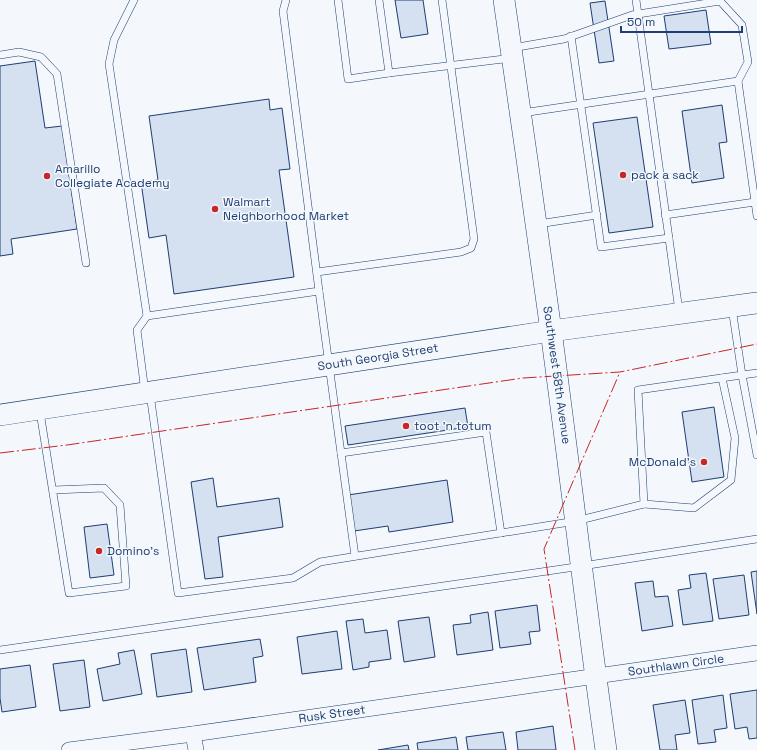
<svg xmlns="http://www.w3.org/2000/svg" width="757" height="750" viewBox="0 0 757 750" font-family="'Space Grotesk',sans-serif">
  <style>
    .building { fill: #d5e0f0; stroke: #1d3f73 }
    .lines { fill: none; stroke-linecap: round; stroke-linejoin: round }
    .service-casing { stroke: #1d3f73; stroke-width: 8 }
    .minor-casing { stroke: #1d3f73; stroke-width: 16 }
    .secondary-casing { stroke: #1d3f73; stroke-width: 22 }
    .service { stroke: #f4f7fb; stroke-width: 7 }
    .minor { stroke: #f4f7fb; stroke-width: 15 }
    .secondary { stroke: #f4f7fb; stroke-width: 21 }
    .power { stroke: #c62828; stroke-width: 1; stroke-dasharray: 14 3 2 3; stroke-linecap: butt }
    .poi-dot { fill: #c62828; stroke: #f4f7fb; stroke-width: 1.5 }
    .labels { text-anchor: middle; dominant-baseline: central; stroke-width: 3; stroke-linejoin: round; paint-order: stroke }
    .poi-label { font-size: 12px; fill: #1d3f73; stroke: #f4f7fb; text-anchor: start }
    .street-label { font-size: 12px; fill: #1d3f73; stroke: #f4f7fb }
  </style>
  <rect width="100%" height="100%" fill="#f4f7fb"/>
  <g class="building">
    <polygon points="395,0 423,0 428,34 401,38"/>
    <polygon points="605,1 614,61 599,63 590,3"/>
    <polygon points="706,10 711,44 669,49 664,16"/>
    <polygon points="35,61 45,128 62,126 77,229 11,239 13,254 0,256 0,66"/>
    <polygon points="269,99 270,110 282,108 290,169 279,170 294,277 174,294 166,235 149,238 141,182 158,180 149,116"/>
    <polygon points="722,105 727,142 719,143 724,178 692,183 682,111"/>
    <polygon points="637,117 653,227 609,233 593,123"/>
    <polygon points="714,407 724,477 692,482 682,412"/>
    <polygon points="465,408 468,427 348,445 345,426"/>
    <polygon points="213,478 217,507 279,498 283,527 218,537 223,577 205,579 191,482"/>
    <polygon points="447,480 453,522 389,532 388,526 354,531 348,495"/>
    <polygon points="107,524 114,575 90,578 84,527"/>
    <polygon points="757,571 757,614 751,572"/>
    <polygon points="706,573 713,621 683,625 678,590 691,588 689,575"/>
    <polygon points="744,575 749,615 719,619 713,579"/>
    <polygon points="653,581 655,597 668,596 673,626 642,631 635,583"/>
    <polygon points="537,605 540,631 529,632 531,644 500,648 495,611"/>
    <polygon points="488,612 493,650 457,655 453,625 471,623 470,615"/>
    <polygon points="429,617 435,657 404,662 398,621"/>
    <polygon points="363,619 365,633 387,630 391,659 369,662 369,667 353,670 346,621"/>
    <polygon points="337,631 342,669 302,674 297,637"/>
    <polygon points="260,639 263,656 253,658 256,682 204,690 197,648"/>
    <polygon points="186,649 192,692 157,697 151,654"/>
    <polygon points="134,650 142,694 103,701 97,669 120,664 118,653"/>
    <polygon points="84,660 90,707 60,711 53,664"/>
    <polygon points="30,665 36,707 2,712 0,698 0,669"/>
    <polygon points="757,690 757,738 749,739 747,727 735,729 730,694"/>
    <polygon points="723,695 727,728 714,730 716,742 698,744 692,700"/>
    <polygon points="685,700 690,733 675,735 677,750 660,750 653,705"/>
    <polygon points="553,726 556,750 518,750 516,732"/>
    <polygon points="503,732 506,750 468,750 466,737"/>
    <polygon points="456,737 458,750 418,750 417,743"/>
    <polygon points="408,745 409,750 378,750"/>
  </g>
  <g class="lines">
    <g class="service-casing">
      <g id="service">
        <polyline points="134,0 114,40 109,64 147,316 137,330 145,392"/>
        <polyline points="338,0 348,79 389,73"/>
        <polyline points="379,0 389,73 512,58"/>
        <polyline points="636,0 679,311"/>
        <polyline points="571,36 601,247 669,238"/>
        <polyline points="512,48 564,39 632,15 720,1 742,25 748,62 738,81"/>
        <polyline points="0,55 19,52 41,57 57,74 86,263"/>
        <polyline points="522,113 738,81 757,216"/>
        <polyline points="665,215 755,202"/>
        <polyline points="538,224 597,215"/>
        <polyline points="317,272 461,252 471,248 474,239 442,0"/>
        <polyline points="319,291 329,365 355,556"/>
        <polyline points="147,316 319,291 283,11 286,0"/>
        <polyline points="757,373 742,375 757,455"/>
        <polyline points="150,394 178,593 293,578 320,562 576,521 644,504 638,390 742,375 732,308"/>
        <polyline points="40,412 69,593 126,586 120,505 104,488 53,490"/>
        <polyline points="341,453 486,432 501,533"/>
        <polyline points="644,504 694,508 731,480 735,438 722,378"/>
        <polyline points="0,650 582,566 757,539"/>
      </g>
    </g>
    <g class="minor-casing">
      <g id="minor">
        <polyline points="193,734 196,750"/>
        <polyline points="69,750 193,734 757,653"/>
      </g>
    </g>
    <g class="secondary-casing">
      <g id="secondary">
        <path d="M504,0C520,110 536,221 551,331C570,471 586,611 606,750"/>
        <polyline points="0,415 551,331 757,303"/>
      </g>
    </g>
    <use href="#service" class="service"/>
    <use href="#minor" class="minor"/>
    <use href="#secondary" class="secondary"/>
    <g class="power">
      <polyline points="0,453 67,445 523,378 620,372 757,344"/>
      <polyline points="575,750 544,549 620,372"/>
    </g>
  </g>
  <g class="poi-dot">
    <circle cx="623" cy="175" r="4"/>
    <circle cx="47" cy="176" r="4"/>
    <circle cx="215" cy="209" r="4"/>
    <circle cx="406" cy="426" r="4"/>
    <circle cx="704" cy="462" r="4"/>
    <circle cx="99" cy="551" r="4"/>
  </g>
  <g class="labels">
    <g class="poi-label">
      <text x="55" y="169">Amarillo<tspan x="55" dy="14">Collegiate Academy</tspan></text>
      <text x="631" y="175">pack a sack</text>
      <text x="223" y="202">Walmart<tspan x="223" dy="14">Neighborhood Market</tspan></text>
      <text x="414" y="426">toot 'n totum</text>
      <text x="696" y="462" text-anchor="end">McDonald's</text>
      <text x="107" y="551">Domino's</text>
    </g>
    <g class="street-label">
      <text transform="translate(378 357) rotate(-9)">South Georgia Street</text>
      <text transform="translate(557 375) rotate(82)">Southwest 58th Avenue</text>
      <text transform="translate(676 665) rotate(-8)">Southlawn Circle</text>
      <text transform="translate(332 714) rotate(-8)">Rusk Street</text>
    </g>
  </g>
  <path d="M621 26v6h121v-6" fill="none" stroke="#1d3f73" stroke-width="2"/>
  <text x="627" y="26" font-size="12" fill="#1d3f73" stroke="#f4f7fb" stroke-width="3" paint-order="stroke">50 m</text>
</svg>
